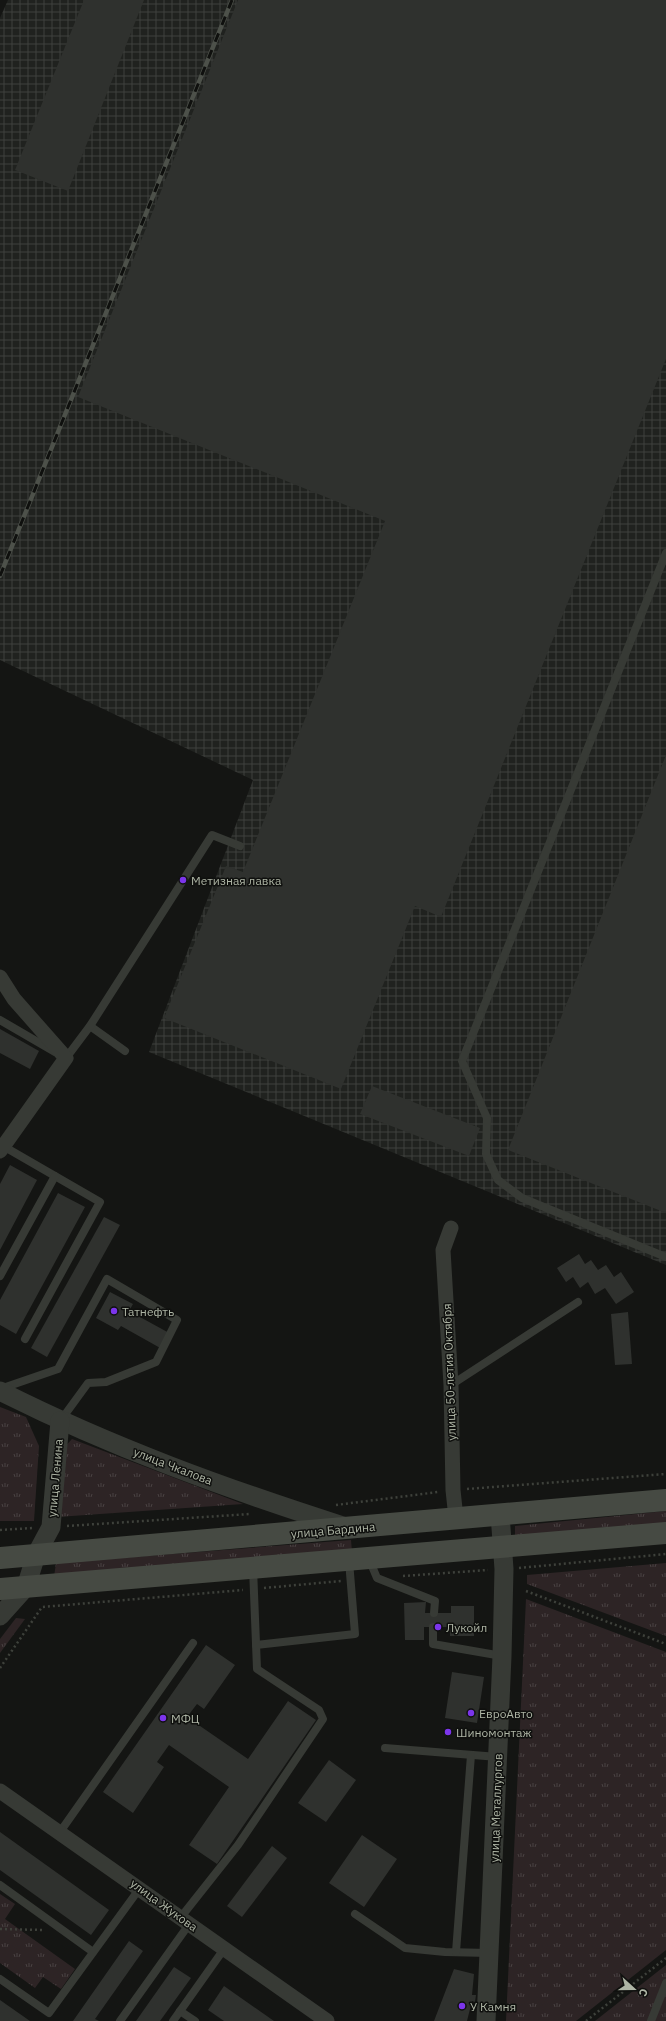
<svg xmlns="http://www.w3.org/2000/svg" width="666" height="2021" viewBox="0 0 666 2021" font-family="'IBM Plex Sans',sans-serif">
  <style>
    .industrial { fill: url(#industrial-grid) }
    .grass { fill: url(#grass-tufts) }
    .building { fill: #2f312e }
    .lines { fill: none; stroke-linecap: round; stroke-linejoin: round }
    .path { stroke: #3e413b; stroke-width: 2.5; stroke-dasharray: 2 3; stroke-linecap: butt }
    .service { stroke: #373a35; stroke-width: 8 }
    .minor { stroke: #373a35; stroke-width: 15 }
    .tertiary { stroke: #373a35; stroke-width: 19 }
    .secondary { stroke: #464a43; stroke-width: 22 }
    .rail-casing { stroke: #4d514a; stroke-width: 4.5 }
    .rail { stroke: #0f100e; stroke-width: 3; stroke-dasharray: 9; stroke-linecap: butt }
    .poi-dot { fill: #7c35eb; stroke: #0f100e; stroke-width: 1.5 }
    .labels { text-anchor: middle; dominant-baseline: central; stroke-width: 3; stroke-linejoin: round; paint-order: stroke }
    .poi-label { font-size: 12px; fill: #aeb5a5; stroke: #0f100e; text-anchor: start }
    .street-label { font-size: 12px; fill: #aeb5a5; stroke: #0f100e }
  </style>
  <defs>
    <pattern id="industrial-grid" width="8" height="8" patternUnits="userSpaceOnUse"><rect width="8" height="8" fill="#20221f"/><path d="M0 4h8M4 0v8" fill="none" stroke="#3e403d"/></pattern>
    <pattern id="grass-tufts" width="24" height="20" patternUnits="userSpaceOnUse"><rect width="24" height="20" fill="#2d2425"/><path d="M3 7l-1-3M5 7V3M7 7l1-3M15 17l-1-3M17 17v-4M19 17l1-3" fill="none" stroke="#494242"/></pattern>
  </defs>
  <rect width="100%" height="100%" fill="#141513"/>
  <polygon class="industrial" points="8,0 666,0 666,1265 149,1052 253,780 0,660 0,18"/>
  <g class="grass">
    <polygon points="0,1407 26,1417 39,1446 34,1521 0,1521"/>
    <polygon points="72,1439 243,1504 57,1517 60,1452"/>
    <polygon points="666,1511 666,1524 515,1538 515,1526"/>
    <polygon points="351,1540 352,1552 54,1577 56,1563"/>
    <polygon points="666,1563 666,1636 527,1584 527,1575"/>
    <polygon points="526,1599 666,1652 666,1950 576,2021 506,2021"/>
    <polygon points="16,1618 25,1619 0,1653 0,1639"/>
    <polygon points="0,1894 15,1904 5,1919 75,1969 61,1989 43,1977 35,1988 0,1963"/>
    <polygon points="666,1965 666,2021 595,2021"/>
  </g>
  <g class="building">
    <polygon points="84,0 144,0 68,191 15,170"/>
    <polygon points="238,0 666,0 666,359 441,917 415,906 341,1089 164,1018 226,866 243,872 385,521 78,397"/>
    <polygon points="666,755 666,1213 508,1150"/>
    <polygon points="0,1029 39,1051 30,1069 0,1053"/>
    <polygon points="372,1086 480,1128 469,1156 360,1114"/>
    <polygon points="10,1165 37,1180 0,1250 0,1184"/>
    <polygon points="58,1193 85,1207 16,1334 0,1325 0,1300"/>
    <polygon points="104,1217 120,1225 47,1357 31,1348"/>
    <polygon points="579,1254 585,1264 591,1260 598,1270 606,1265 614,1277 621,1272 634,1292 616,1304 605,1288 595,1294 588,1282 580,1288 573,1277 566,1282 557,1268"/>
    <polygon points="110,1292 133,1304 129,1311 171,1334 162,1349 121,1326 118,1330 96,1318"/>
    <polygon points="628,1312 632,1364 615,1365 611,1314"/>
    <polygon points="426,1602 425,1613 451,1613 451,1606 474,1606 474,1636 450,1636 450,1627 424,1627 424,1640 405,1640 404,1603"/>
    <polygon points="206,1645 235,1665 204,1709 197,1704 187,1717 248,1759 288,1701 316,1720 217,1864 189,1845 229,1787 169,1745 157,1762 164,1767 133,1813 103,1792"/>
    <polygon points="452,1672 484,1677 477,1723 445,1718"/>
    <polygon points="329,1760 356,1780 326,1822 298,1803"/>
    <polygon points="0,1832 109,1910 91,1935 0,1870"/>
    <polygon points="362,1835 397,1859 364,1907 329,1883"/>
    <polygon points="272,1846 287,1858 242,1917 227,1906"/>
    <polygon points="129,1941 143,1951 95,2019 99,2021 73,2021"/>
    <polygon points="174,1967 191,1978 160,2021 136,2021"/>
    <polygon points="454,1969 474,1974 472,1995 476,1995 475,2002 472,2001 467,2021 434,2021"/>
    <polygon points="224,1986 274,2021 224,2021 208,2010"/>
    <polygon points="0,2000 30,2021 0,2021"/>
  </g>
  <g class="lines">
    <g class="path">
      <polyline points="467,1489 666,1474"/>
      <polyline points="336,1505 438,1492"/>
      <polyline points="67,1526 250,1514"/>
      <polyline points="0,1530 32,1528"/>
      <polyline points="519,1568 666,1554"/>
      <polyline points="403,1576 488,1570"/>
      <polyline points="264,1588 341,1581"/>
      <polyline points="526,1591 666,1644"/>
      <polyline points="0,1668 42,1607 243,1590"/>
      <polyline points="0,1929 43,1930"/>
      <polyline points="586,2021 666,1958"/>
    </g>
    <g class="service">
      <polyline points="666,553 462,1061 487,1118 486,1154 498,1180 522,1198 666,1257"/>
      <polyline points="0,1020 55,1052"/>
      <polyline points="90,1026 125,1051"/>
      <polyline points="65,1057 66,1058 90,1026 212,835 240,846"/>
      <polyline points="3,1146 100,1202 25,1339"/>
      <polyline points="0,1276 55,1176"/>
      <polyline points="451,1385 578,1302"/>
      <polyline points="0,1389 58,1369 107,1279 177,1320 156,1362 106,1382 88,1383 61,1420"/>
      <polyline points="369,1559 377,1578 435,1601 434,1613"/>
      <polyline points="433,1627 433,1644 502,1656"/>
      <polyline points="256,1645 355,1634 349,1561"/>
      <polyline points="385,1748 498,1757"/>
      <polyline points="60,1832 193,1643"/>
      <polyline points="0,1885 93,1952"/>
      <polyline points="355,1914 405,1948 445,1952 489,1953"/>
      <polyline points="181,1917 238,1845 323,1719 319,1710 257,1669 253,1568"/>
      <polyline points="456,1952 471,1755"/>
      <polyline points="0,1979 49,2013 140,1888"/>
      <polyline points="180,2011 195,2021"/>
      <polyline points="120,2021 190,1923"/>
      <polyline points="173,2021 224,1949"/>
      <polyline points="651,2021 666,1983"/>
    </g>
    <g class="minor">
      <polyline points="0,977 14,999 66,1058 0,1151"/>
      <polyline points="451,1228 443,1250 451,1385 453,1490 456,1518"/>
      <polyline points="0,1791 327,2021"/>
    </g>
    <g class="tertiary">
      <path d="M0,1391C111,1447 227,1489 346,1527"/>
      <polyline points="0,1616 26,1587 36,1555 51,1527 60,1421"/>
      <polyline points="486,2021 502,1656 504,1569 500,1514"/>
    </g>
    <g class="secondary">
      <polyline points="0,1558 666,1500"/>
      <polyline points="0,1589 666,1533"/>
    </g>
    <g class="rail-casing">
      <polyline id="rail" points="0,576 232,0"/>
    </g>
    <use href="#rail" class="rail"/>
  </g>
  <g class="poi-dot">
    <circle cx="183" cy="880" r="4"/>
    <circle cx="114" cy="1311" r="4"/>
    <circle cx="438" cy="1627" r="4"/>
    <circle cx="471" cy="1713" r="4"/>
    <circle cx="163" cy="1718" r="4"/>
    <circle cx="448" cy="1732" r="4"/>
    <circle cx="462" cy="2006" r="4"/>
  </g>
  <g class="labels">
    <g class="poi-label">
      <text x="191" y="880">Метизная лавка</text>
      <text x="122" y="1311">Татнефть</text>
      <text x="446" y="1627">Лукойл</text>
      <text x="479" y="1713">ЕвроАвто</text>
      <text x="171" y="1718">МФЦ</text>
      <text x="456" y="1732">Шиномонтаж</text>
      <text x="470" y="2006">У Камня</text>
    </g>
    <g class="street-label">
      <text transform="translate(449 1372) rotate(-92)">улица 50-летия Октября</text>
      <text transform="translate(173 1466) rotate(21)">улица Чкалова</text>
      <text transform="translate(55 1478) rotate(-85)">улица Ленина</text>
      <text transform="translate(333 1530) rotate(-5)">улица Бардина</text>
      <text transform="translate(496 1808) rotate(-88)">улица Металлургов</text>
      <text transform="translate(164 1905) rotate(36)">улица Жукова</text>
    </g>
  </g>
  <g transform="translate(634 1989) rotate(111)" stroke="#0f100e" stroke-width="3" paint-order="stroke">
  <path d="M0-3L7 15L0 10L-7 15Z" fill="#aeb5a5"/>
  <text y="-6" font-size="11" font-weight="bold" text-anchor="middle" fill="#aeb5a5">С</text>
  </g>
</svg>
